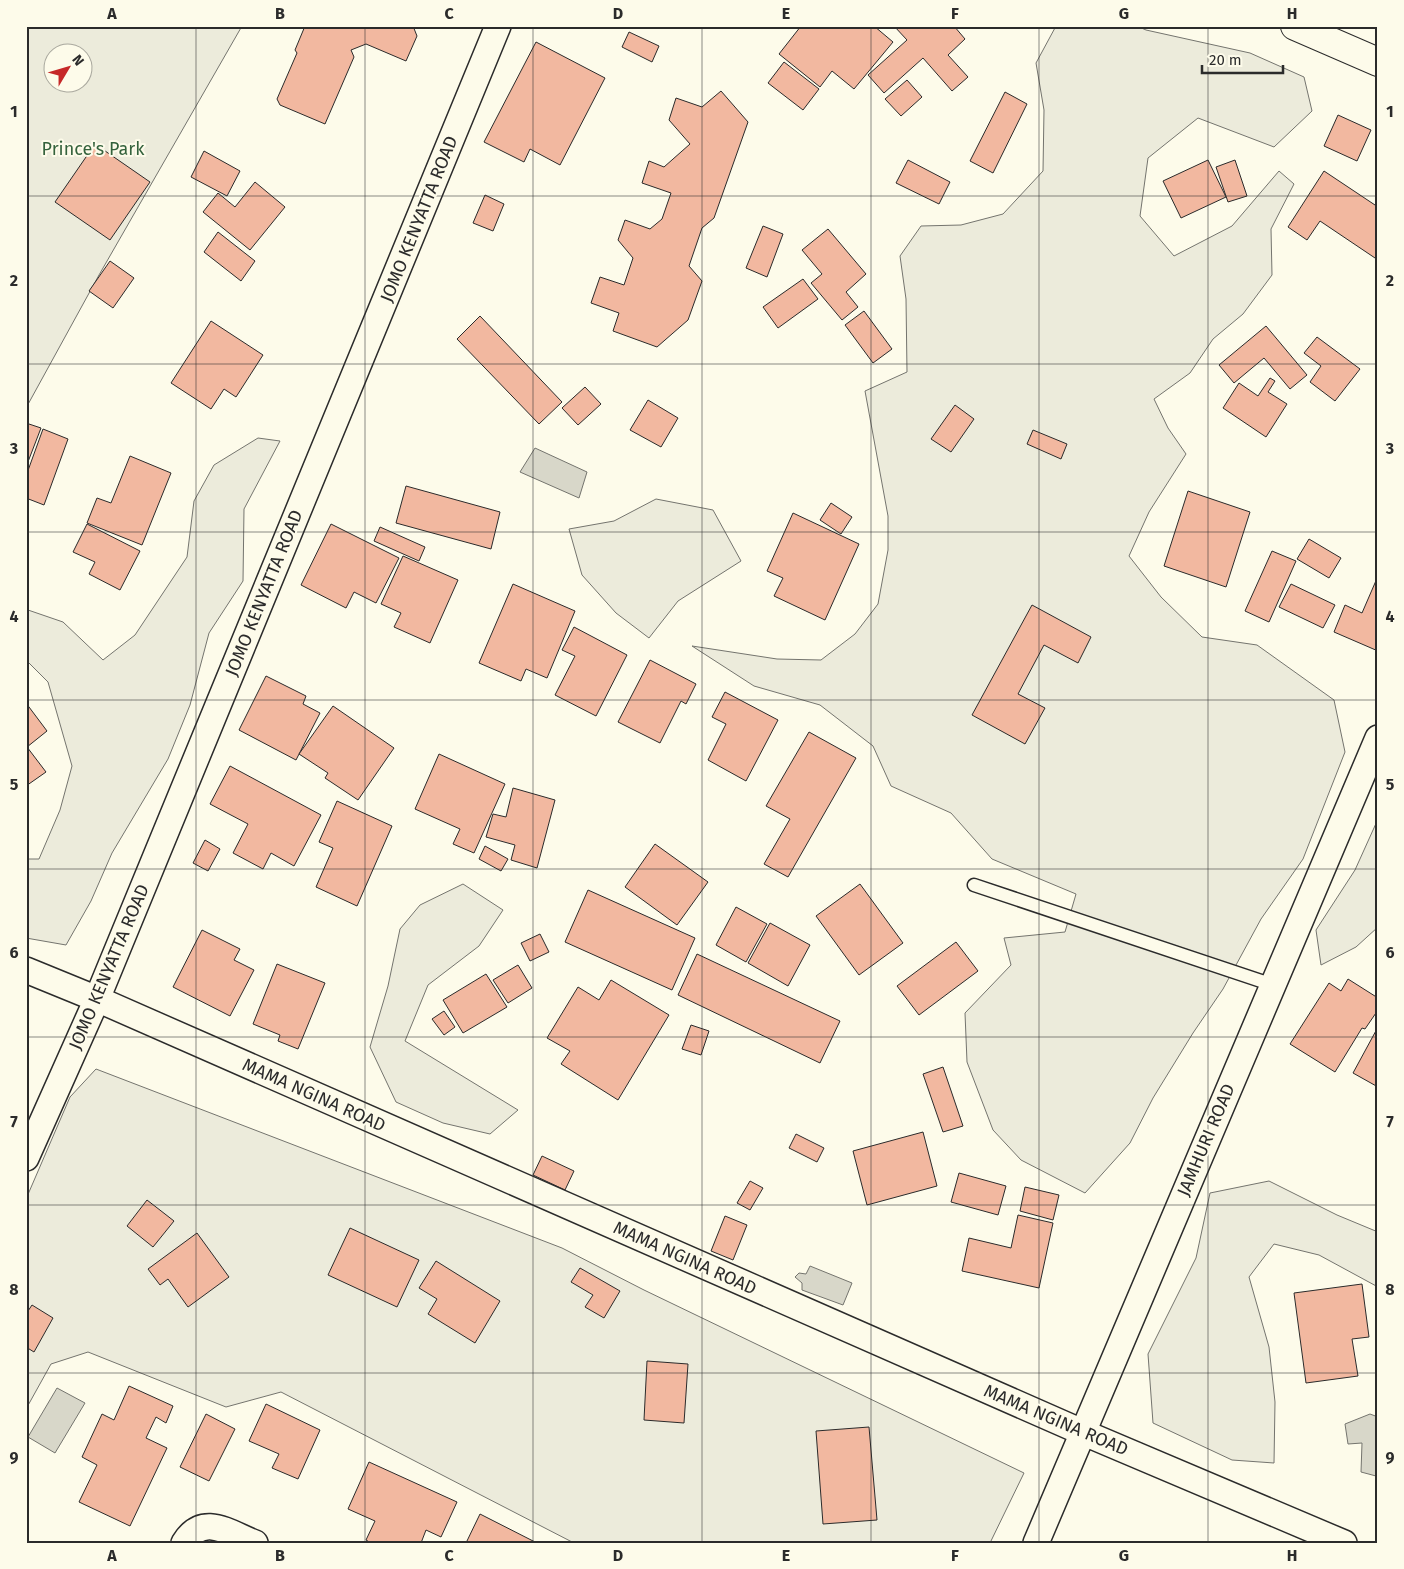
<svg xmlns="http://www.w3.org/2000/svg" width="1404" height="1569" viewBox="0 0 1404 1569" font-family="'Fira Sans',sans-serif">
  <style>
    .green { fill: #ecebdb; stroke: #74746e; fill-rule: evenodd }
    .water { fill: #d8d7c9; stroke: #74746e }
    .building { fill: #f2b8a0; stroke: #2b2b2b }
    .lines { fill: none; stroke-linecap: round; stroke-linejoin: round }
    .lane-casing { stroke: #2b2b2b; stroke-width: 15 }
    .street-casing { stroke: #2b2b2b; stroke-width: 28 }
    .secondary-casing { stroke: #2b2b2b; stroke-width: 30 }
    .lane { stroke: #fdfbea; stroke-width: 12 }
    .street { stroke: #fdfbea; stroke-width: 25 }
    .secondary { stroke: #fdfbea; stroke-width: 28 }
    .grid { fill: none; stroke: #2b2b2b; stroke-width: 1; stroke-opacity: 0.55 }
    .labels { text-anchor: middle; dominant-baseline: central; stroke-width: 4; stroke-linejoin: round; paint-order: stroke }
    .park-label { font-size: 18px; fill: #34623c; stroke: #fdfbea }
    .street-label { font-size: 18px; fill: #2b2b2b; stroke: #fdfbea }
    .neatline { fill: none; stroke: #2b2b2b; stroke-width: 2 }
    .grid-label { font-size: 16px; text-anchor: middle; font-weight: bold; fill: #2b2b2b }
  </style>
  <rect width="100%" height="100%" fill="#fdfbea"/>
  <g class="green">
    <path d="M26,26H242L99,275L26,408ZM52,52H82V82H52Z"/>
    <polygon points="1056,26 1137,26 1146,30 1250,53 1304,77 1312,111 1274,147 1198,118 1148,158 1140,216 1174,256 1232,226 1279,171 1294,184 1271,229 1272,275 1243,314 1213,339 1190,373 1154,399 1168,428 1186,454 1149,512 1129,556 1161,597 1202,637 1257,645 1334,700 1345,752 1303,859 1261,919 1223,989 1193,1033 1153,1098 1130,1143 1085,1193 1021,1160 993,1130 967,1062 965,1013 1011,965 1004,938 1065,932 1076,894 992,859 951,813 891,786 873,746 820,705 754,686 692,646 777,659 821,660 855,634 878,604 888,550 888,516 865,391 907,372 906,299 900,256 921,226 961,225 1003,214 1043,171 1044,110 1036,63"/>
    <polygon points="258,438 280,441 244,509 243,581 209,633 190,705 168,759 112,853 91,901 66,945 26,938 26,859 39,859 60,810 72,766 48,682 26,660 26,612 28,610 63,622 103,660 135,635 187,557 194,501 214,465"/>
    <polygon points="656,499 713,510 741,561 678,601 649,638 616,613 582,575 569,529 614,521"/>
    <polygon points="1378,819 1378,927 1356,947 1321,965 1316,930 1355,870"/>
    <polygon points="463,884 503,910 479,946 428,985 405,1041 518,1110 490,1134 443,1123 396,1102 370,1047 388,986 400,929 420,905"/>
    <polygon points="96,1069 562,1248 644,1290 1024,1473 990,1543 574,1543 281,1392 226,1407 88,1352 51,1364 26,1409 26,1199 70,1097"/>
    <polygon points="1269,1181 1337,1215 1378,1232 1378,1287 1319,1255 1274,1244 1249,1277 1269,1347 1275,1402 1274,1463 1232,1460 1153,1423 1148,1354 1196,1258 1210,1193"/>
  </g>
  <g class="water">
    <polygon points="535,448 587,472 579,498 520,472"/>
    <polygon points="810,1266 852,1283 843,1305 802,1290 802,1283 795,1277 799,1273 806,1274"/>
    <polygon points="57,1388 85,1403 55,1453 28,1437"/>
    <polygon points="1370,1414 1378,1417 1378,1474 1376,1476 1361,1472 1362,1443 1348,1444 1345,1424"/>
  </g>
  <g class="building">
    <polygon points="305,26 413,26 417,36 406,61 366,44 351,50 354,57 325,124 280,105 277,99 297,53 295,50"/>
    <polygon points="801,26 874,26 893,42 854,89 832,71 820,87 779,54"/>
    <polygon points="894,26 954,26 965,39 948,55 968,77 952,91 923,58 884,93 868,75 907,40"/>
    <polygon points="629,32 659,46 652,62 622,47"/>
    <polygon points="536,42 605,78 560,165 530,149 524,162 484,142"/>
    <polygon points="784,62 819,89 803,110 768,83"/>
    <polygon points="907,80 922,97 901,116 885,99"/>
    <polygon points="721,91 748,122 714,218 702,228 689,266 702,281 688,320 657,347 613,331 619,313 591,303 600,277 624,285 633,258 618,240 625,220 650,229 662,219 671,193 642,183 649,161 664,167 690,144 669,120 676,98 702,107"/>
    <polygon points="1005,92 1027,104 993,173 970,161"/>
    <polygon points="1338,115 1371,130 1357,161 1324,146"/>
    <polygon points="95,144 150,182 110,240 55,202"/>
    <polygon points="204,151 240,171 227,196 191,177"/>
    <polygon points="908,160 950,182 939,204 896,183"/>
    <polygon points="1208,160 1226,197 1181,218 1163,181"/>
    <polygon points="1235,160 1247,196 1228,202 1216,167"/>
    <polygon points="1324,171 1378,207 1378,260 1320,221 1307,240 1288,227"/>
    <polygon points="255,182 285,207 250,250 203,212 218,193 235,207"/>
    <polygon points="485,195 504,204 493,231 473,223"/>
    <polygon points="763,226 783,234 767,277 746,268"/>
    <polygon points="828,229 866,274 846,292 858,307 842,320 811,283 822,274 802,250"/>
    <polygon points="218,232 255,261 241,281 204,252"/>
    <polygon points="110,261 134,278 113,308 89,291"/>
    <polygon points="803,279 818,299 778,328 763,307"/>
    <polygon points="864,311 892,349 873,363 845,325"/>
    <polygon points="480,316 562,402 539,424 457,339"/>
    <polygon points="211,321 263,355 236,397 224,389 211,409 171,383"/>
    <polygon points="1266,326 1307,375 1290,389 1264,358 1234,383 1219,365"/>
    <polygon points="1317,337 1360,369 1335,401 1310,382 1321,366 1304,353"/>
    <polygon points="1270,378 1275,381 1268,392 1287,404 1266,437 1223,408 1239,383 1258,396"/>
    <polygon points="585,387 601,404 578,425 562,408"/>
    <polygon points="648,400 678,418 661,447 630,430"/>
    <polygon points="955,405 974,419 951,452 931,439"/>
    <polygon points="26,423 41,428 26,467"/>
    <polygon points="43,429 68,439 44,505 26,498 26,476"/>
    <polygon points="1033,430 1067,444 1061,459 1027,444"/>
    <polygon points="130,456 171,473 142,545 87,523 97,498 111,503"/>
    <polygon points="406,486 500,512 491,549 396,523"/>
    <polygon points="1188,491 1250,512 1226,587 1164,566"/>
    <polygon points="831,503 852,517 841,534 820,520"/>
    <polygon points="793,513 859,544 825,620 774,596 783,578 767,571"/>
    <polygon points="87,524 140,551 120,590 89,574 95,562 73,552"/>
    <polygon points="331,524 399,558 376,603 354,592 346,608 301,585"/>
    <polygon points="380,527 425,547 419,561 374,541"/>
    <polygon points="1309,539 1341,558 1329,578 1297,559"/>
    <polygon points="1272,551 1296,561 1269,622 1245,611"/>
    <polygon points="403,556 458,580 430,643 394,627 401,613 381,604"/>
    <polygon points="1378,576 1378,651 1334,632 1345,605 1362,613"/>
    <polygon points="513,584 575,611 547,678 526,669 521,681 479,663"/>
    <polygon points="1291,584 1335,605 1323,628 1279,607"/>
    <polygon points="1032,605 1091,637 1078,663 1044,645 1018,694 1045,708 1025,744 972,715"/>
    <polygon points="574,627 627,655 596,716 555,695 575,656 562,650"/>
    <polygon points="650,660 696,684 686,704 681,701 660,743 618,722"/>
    <polygon points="266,676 306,696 303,704 320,713 296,760 239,730"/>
    <polygon points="725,692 778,720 746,781 708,760 726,724 712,717"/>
    <polygon points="26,703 47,731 27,747 46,772 26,786"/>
    <polygon points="333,706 394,748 358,800 325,778 328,773 299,754"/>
    <polygon points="809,732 856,758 788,877 764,864 790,819 766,806"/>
    <polygon points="439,754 505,784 474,853 453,844 460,829 415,809"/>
    <polygon points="230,766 321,815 294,866 271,853 263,869 233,853 248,824 210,804"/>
    <polygon points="513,788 555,800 537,868 511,860 515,845 486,837 493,814 506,817"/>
    <polygon points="337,801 392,826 357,906 316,887 333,848 319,842"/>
    <polygon points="205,840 220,849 208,871 193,863"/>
    <polygon points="655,844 708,882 677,925 625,887"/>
    <polygon points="485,846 508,859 501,871 479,859"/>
    <polygon points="860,884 903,943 859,975 816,916"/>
    <polygon points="588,890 695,938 672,990 565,942"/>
    <polygon points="736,907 767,924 746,962 716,945"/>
    <polygon points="770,923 810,945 788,986 748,963"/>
    <polygon points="202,930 240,949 234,960 254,970 230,1016 173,987"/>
    <polygon points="540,934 549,952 530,961 521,943"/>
    <polygon points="956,942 978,971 919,1015 897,986"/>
    <polygon points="697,954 840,1021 820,1063 678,995"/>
    <polygon points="277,964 325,983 298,1049 278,1041 280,1035 253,1024"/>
    <polygon points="518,965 532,988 508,1003 493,980"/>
    <polygon points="486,974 507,1007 463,1033 443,1000"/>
    <polygon points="1348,979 1378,998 1378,1010 1365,1029 1362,1028 1335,1072 1290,1044 1329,983 1341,991"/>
    <polygon points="611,980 669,1015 618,1100 561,1064 570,1051 547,1038 578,987 599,1000"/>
    <polygon points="444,1011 455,1027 444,1035 432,1019"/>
    <polygon points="691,1025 709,1031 701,1055 682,1049"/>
    <polygon points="1378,1027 1378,1087 1353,1073"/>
    <polygon points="943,1067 963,1126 943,1132 923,1074"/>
    <polygon points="923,1132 937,1186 867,1205 853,1151"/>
    <polygon points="796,1134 824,1148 817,1162 789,1148"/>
    <polygon points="542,1156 574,1171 565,1190 533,1175"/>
    <polygon points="959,1173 1006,1186 998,1215 951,1202"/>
    <polygon points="750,1181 763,1188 750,1210 737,1203"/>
    <polygon points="1025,1187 1059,1195 1053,1220 1020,1211"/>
    <polygon points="147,1200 174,1221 153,1247 127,1226"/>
    <polygon points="1018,1215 1053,1223 1039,1288 962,1271 969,1238 1011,1248"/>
    <polygon points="725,1216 747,1225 733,1260 711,1251"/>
    <polygon points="350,1228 419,1260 397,1307 328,1275"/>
    <polygon points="197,1233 229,1277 188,1307 168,1279 160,1285 148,1269"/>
    <polygon points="436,1261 500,1301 475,1343 428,1314 437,1299 419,1288"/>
    <polygon points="580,1268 620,1291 604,1318 585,1307 593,1295 571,1282"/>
    <polygon points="1362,1284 1369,1337 1352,1339 1358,1376 1306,1383 1294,1293"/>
    <polygon points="32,1305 53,1318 34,1352 26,1347 26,1314"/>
    <polygon points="647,1361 688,1364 684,1423 644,1420"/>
    <polygon points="129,1386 173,1406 166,1423 156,1417 146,1438 167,1448 130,1526 79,1502 97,1465 82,1457 102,1414 114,1420"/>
    <polygon points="266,1404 320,1430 298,1479 272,1468 279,1454 249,1441"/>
    <polygon points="206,1414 235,1429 209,1481 180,1467"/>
    <polygon points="869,1427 877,1520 823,1524 816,1431"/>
    <polygon points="369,1462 457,1502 441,1537 426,1530 421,1543 371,1543 366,1540 375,1521 348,1509"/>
    <polygon points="480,1514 537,1543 466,1543"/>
  </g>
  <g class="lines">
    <g class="lane-casing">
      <polyline id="lane" points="974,885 1273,985"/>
    </g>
    <g class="street-casing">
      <g id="street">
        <polyline points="26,970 97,999 1082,1432 1344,1543"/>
        <polyline points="26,1158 97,999 498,26"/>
        <path d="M184,1543C203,1512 229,1533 255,1543"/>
        <polyline points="1036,1543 1378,738"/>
      </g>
    </g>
    <g class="secondary-casing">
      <polyline id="secondary" points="1295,26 1378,62"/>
    </g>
    <use href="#lane" class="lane"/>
    <use href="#street" class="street"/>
    <use href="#secondary" class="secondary"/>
  </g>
  <path class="grid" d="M196,26V1543M365,26V1543M533,26V1543M702,26V1543M871,26V1543M1039,26V1543M1208,26V1543M26,196H1378M26,364H1378M26,532H1378M26,700H1378M26,869H1378M26,1037H1378M26,1205H1378M26,1373H1378"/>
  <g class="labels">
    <g class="park-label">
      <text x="93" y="149">Prince's Park</text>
    </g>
    <g class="street-label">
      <text transform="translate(419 219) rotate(-68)">JOMO KENYATTA ROAD</text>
      <text transform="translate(264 593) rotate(-68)">JOMO KENYATTA ROAD</text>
      <text transform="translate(109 967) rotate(-67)">JOMO KENYATTA ROAD</text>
      <text transform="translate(314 1095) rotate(24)">MAMA NGINA ROAD</text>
      <text transform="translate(1206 1140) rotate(-67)">JAMHURI ROAD</text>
      <text transform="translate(685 1258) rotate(24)">MAMA NGINA ROAD</text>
      <text transform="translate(1056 1420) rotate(23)">MAMA NGINA ROAD</text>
    </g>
  </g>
  <rect width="1404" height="1569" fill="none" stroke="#fdfbea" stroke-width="55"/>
  <g transform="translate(68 68) rotate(52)"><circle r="24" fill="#fdfbea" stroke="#a9a89e"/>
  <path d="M0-4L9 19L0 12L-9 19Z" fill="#c62828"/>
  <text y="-8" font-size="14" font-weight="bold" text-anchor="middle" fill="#2b2b2b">N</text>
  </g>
  <path d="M1202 65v8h81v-8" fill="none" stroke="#2b2b2b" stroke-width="2.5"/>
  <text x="1209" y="65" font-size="15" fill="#2b2b2b" stroke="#fdfbea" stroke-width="4" paint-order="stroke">20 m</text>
  <rect x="28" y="28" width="1348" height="1514" class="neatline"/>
  <g class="grid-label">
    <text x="112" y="19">A</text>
    <text x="280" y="19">B</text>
    <text x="449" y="19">C</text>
    <text x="618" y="19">D</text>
    <text x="786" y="19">E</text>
    <text x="955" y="19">F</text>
    <text x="1124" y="19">G</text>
    <text x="1292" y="19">H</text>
    <text x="14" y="117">1</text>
    <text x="1390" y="117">1</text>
    <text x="14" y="286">2</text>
    <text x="1390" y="286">2</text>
    <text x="14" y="454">3</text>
    <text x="1390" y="454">3</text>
    <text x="14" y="622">4</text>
    <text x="1390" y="622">4</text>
    <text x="14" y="790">5</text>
    <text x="1390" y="790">5</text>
    <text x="14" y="958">6</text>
    <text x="1390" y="958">6</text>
    <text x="14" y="1127">7</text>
    <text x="1390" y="1127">7</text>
    <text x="14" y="1295">8</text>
    <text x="1390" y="1295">8</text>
    <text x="14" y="1463">9</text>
    <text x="1390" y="1463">9</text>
    <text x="112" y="1561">A</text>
    <text x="280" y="1561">B</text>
    <text x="449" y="1561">C</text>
    <text x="618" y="1561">D</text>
    <text x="786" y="1561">E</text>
    <text x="955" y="1561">F</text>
    <text x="1124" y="1561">G</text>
    <text x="1292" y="1561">H</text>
  </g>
</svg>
